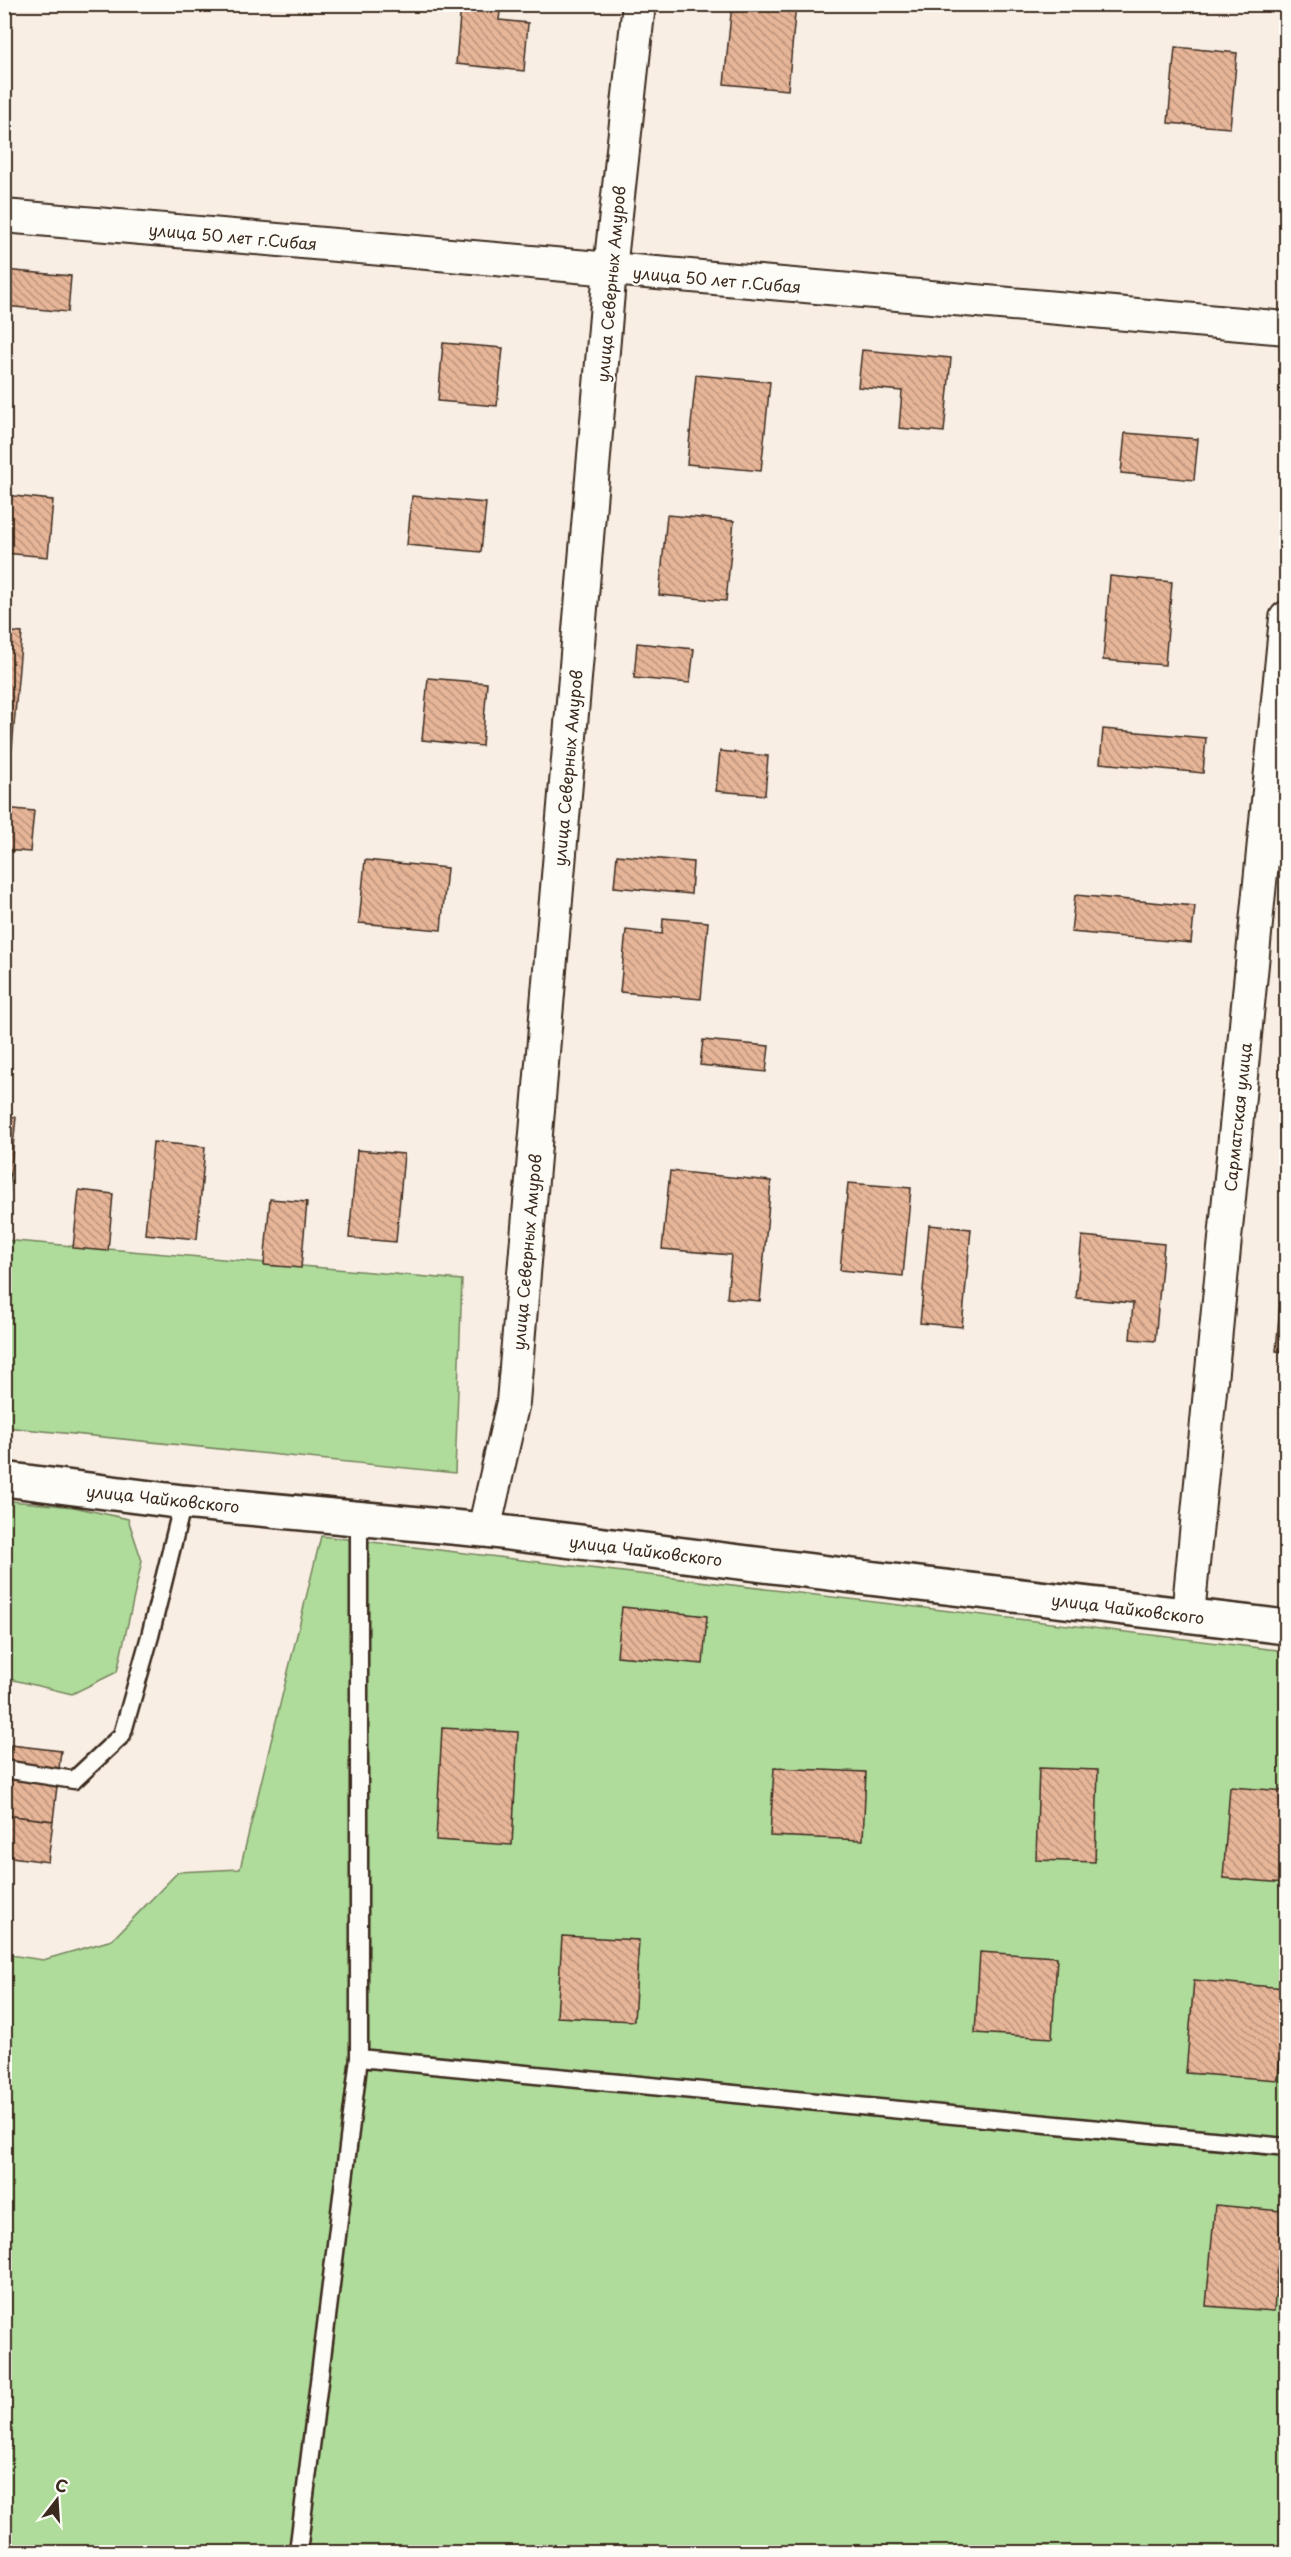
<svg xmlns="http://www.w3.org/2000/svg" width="1291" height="2557" viewBox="0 0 1291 2557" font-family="'Playpen Sans',sans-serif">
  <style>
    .grass { fill: #afdc9b; stroke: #75835c; stroke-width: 1.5 }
    .building { fill: url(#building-back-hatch); stroke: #3b2a1e; stroke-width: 1.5 }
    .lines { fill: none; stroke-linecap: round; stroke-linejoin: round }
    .service-casing { stroke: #3b2a1e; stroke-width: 21 }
    .minor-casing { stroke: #3b2a1e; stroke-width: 36 }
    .tertiary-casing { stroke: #3b2a1e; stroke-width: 38 }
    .service { stroke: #fdfcf7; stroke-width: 16 }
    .minor { stroke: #fdfcf7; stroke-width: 32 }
    .tertiary { stroke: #fdfcf7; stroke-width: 33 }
    .labels { text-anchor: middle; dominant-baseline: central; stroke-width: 4.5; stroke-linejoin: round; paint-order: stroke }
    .street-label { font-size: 16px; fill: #3b2a1e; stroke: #fdfcf7 }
  </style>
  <defs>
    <pattern id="building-back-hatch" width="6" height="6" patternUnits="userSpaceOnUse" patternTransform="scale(1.5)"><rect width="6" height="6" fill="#e7b598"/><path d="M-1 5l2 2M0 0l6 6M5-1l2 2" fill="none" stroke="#bc937b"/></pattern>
  </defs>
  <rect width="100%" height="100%" fill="#f9eee4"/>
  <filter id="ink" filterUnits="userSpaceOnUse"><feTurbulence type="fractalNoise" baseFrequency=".0167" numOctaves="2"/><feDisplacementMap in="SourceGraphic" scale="12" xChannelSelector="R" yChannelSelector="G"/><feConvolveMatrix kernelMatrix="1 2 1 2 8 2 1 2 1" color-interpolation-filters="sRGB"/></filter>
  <g filter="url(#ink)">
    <g class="grass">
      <polygon points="4,1240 462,1280 455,1473 5,1427"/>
      <polygon points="10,1501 74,1507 128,1519 142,1561 117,1672 72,1694 5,1678 4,1504"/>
      <polygon points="321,1536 1286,1651 1286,2552 5,2552 4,1954 43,1960 112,1940 178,1872 240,1869"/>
    </g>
    <g class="building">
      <polygon points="461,4 501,4 499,20 528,23 524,71 456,64"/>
      <polygon points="732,4 796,4 788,90 724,84"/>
      <polygon points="1175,47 1237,53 1230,128 1168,123"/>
      <polygon points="4,270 71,276 68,312 4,306"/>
      <polygon points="443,343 503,348 497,406 438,401"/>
      <polygon points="862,350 951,358 944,432 899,428 902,391 858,387"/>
      <polygon points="696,375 770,382 761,471 687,464"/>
      <polygon points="1125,433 1198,439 1194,480 1121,473"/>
      <polygon points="4,495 53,500 48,557 4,553"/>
      <polygon points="412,496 486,503 481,552 407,545"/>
      <polygon points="667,515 734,521 726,601 659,595"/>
      <polygon points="1110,576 1172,582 1165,665 1103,660"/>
      <polygon points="4,631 22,633 12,749 4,748"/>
      <polygon points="637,643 694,649 690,683 634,678"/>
      <polygon points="428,678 487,683 482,746 422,740"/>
      <polygon points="1103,729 1206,738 1203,773 1100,763"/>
      <polygon points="720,751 768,756 765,795 716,791"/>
      <polygon points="4,808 34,811 30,852 4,850"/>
      <polygon points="617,855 693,862 691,894 614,887"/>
      <polygon points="365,860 447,868 441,930 359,923"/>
      <polygon points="1075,895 1195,906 1191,943 1071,932"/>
      <polygon points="663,918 708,922 701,999 620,992 626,930 662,934"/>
      <polygon points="703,1040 769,1046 766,1072 700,1065"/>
      <polygon points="4,1116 16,1117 7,1207 4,1207"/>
      <polygon points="153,1142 205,1147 197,1239 145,1234"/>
      <polygon points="357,1150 404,1154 396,1242 349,1238"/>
      <polygon points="670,1171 771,1181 760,1301 727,1298 731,1255 662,1249"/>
      <polygon points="848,1183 911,1188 903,1276 840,1270"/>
      <polygon points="79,1190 113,1194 108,1251 73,1248"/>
      <polygon points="270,1199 307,1202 301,1268 264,1265"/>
      <polygon points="929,1225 971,1229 962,1327 920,1323"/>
      <polygon points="1286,1235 1286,1352 1276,1351"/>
      <polygon points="1082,1236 1164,1244 1155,1341 1130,1339 1133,1303 1076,1298"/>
      <polygon points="622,1607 707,1616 703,1664 617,1656"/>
      <polygon points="442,1728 518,1732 512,1845 436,1840"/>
      <polygon points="11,1745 61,1751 53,1821 4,1815"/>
      <polygon points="774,1768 866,1772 863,1840 770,1836"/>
      <polygon points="1039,1768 1098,1770 1095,1862 1036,1860"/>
      <polygon points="1230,1787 1286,1791 1286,1883 1223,1878"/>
      <polygon points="4,1815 53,1821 48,1862 4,1856"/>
      <polygon points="562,1936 639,1940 634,2021 557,2017"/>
      <polygon points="980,1952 1057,1957 1052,2038 975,2033"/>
      <polygon points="1194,1980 1285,1988 1278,2080 1186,2073"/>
      <polygon points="1215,2205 1282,2211 1274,2311 1206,2306"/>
    </g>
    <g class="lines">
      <g class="service-casing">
        <g id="service">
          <polyline points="4,1769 74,1780 122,1735 150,1636 183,1502"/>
          <polyline points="359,2058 1286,2147"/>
          <polyline points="298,2552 359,2058 359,1518"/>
        </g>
      </g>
      <g class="minor-casing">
        <g id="minor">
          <polyline points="4,216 1286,328"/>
          <polyline points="484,1530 513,1402 610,269 639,4"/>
          <polyline points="1188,1615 1286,618"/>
        </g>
      </g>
      <g class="tertiary-casing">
        <polyline id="tertiary" points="4,1479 183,1502 484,1530 877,1579 1286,1627"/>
      </g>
      <use href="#service" class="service"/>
      <use href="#minor" class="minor"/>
      <use href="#tertiary" class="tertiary"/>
    </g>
  </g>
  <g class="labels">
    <g class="street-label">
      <text transform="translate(233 236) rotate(5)">улица 50 лет г.Сибая</text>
      <text transform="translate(717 279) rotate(5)">улица 50 лет г.Сибая</text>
      <text transform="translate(610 284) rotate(-85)">улица Северных Амуров</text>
      <text transform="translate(567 768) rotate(-85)">улица Северных Амуров</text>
      <text transform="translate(1237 1117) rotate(-84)">Сарматская улица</text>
      <text transform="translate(526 1252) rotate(-85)">улица Северных Амуров</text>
      <text transform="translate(163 1498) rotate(6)">улица Чайковского</text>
      <text transform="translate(646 1550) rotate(7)">улица Чайковского</text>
      <text transform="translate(1128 1608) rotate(7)">улица Чайковского</text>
    </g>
  </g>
  <rect width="1291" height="2557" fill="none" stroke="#fdfcf7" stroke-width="24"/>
  <rect x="12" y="12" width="1267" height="2533" fill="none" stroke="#3b2a1e" stroke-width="2" filter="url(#ink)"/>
  <g transform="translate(57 2500) rotate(17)" stroke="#fdfcf7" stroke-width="4.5" paint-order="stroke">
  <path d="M0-4.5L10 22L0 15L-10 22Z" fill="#3b2a1e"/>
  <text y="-9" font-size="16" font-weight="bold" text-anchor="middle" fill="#3b2a1e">С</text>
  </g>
</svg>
